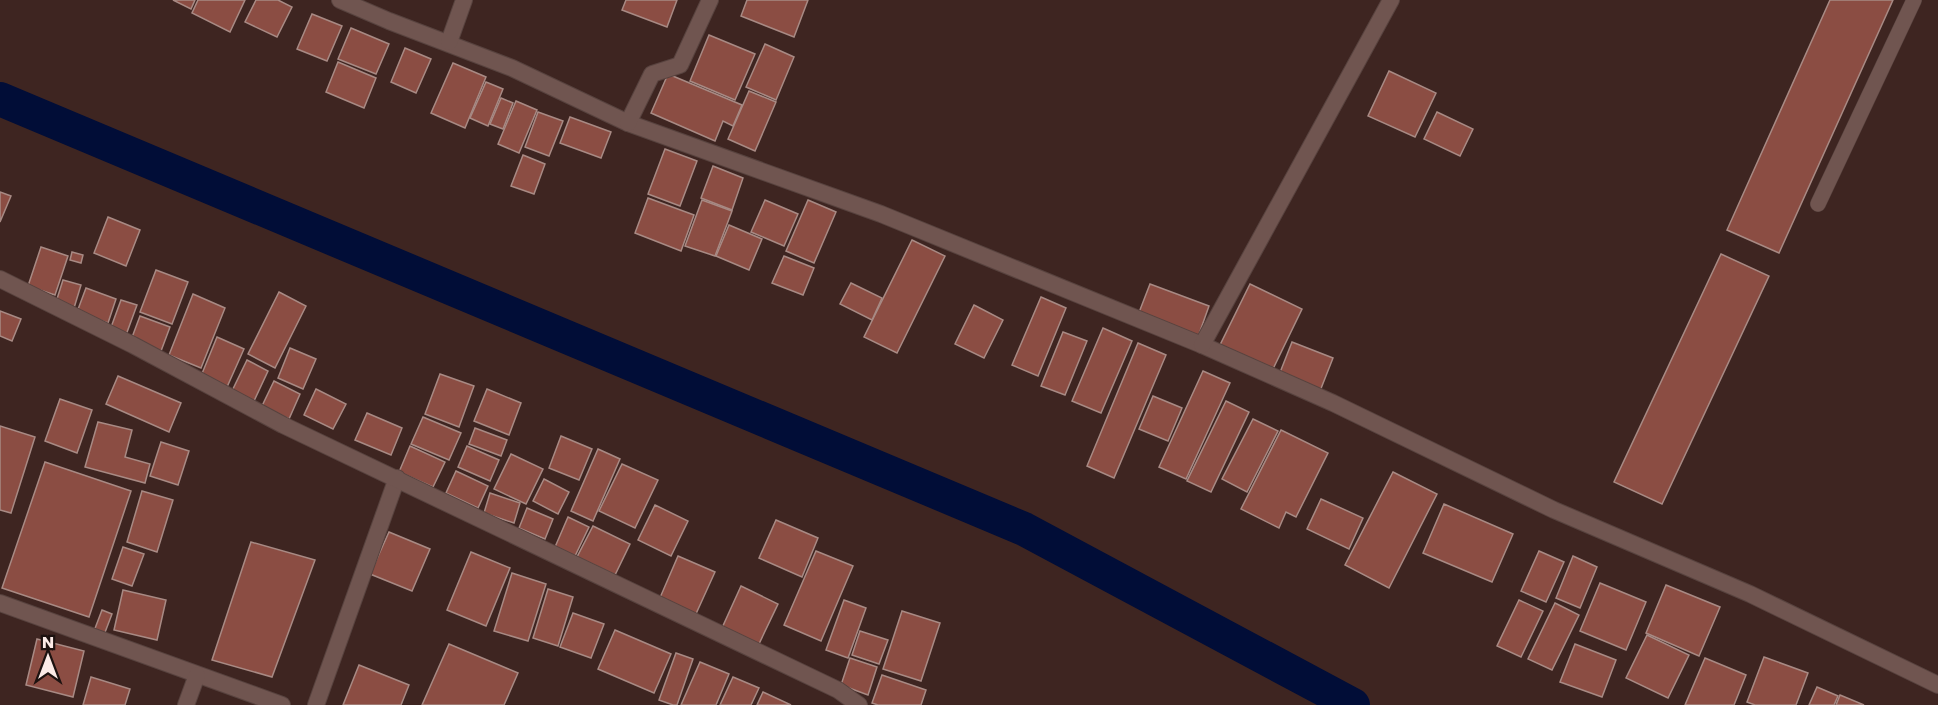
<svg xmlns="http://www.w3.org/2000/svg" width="1938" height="705" viewBox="0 0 1938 705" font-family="Poppins,sans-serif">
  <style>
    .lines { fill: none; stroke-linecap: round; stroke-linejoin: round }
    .canal { stroke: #010d37; stroke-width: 34 }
    .building { fill: #8b4d43; stroke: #a88a84; stroke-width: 1.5 }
    .service-casing { stroke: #58433f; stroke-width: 16 }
    .minor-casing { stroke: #58433f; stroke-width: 18 }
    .tertiary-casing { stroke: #58433f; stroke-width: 18 }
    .service { stroke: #705550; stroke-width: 15 }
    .minor { stroke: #705550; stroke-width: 16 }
    .tertiary { stroke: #705550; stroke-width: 16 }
  </style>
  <rect width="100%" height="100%" fill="#3e2521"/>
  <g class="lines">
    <polyline class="canal" points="0,99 1024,529 1353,705"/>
  </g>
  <g class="building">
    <polygon points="173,0 195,0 191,9"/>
    <polygon points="198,0 245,0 230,32 192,13"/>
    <polygon points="256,0 278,0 292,7 277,37 245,22"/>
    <polygon points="626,0 677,0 667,27 622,10"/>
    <polygon points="747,0 808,0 794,37 741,16"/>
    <polygon points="1830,0 1893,0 1779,253 1727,230"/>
    <polygon points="312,14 342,26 327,61 297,49"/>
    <polygon points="351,28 389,44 376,74 338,59"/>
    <polygon points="709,35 755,54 735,100 690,81"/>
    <polygon points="765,44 794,57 776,100 746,87"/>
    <polygon points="405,48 431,59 416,93 391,82"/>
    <polygon points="338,62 376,78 364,108 326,92"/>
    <polygon points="453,63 486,77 465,128 431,113"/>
    <polygon points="1389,71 1436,93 1415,137 1368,116"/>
    <polygon points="668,74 742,105 733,126 723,121 715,141 651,113"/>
    <polygon points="486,82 503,89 488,126 470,118"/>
    <polygon points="749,91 776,102 755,151 728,139"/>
    <polygon points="501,98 513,103 503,129 490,124"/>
    <polygon points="516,101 537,110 519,153 498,144"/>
    <polygon points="538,112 563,121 549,156 525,147"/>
    <polygon points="1437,112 1473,129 1460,156 1424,139"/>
    <polygon points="570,117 611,132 601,158 560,143"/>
    <polygon points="665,149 697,161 680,206 648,194"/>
    <polygon points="523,155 545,164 534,194 511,186"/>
    <polygon points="713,166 743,178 732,210 701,198"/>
    <polygon points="0,192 11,196 0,222"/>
    <polygon points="648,198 694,215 681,251 635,233"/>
    <polygon points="702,200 732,211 715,256 685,246"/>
    <polygon points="765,200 798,214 784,246 751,232"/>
    <polygon points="808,200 836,212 814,263 786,251"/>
    <polygon points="108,217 140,230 126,266 94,253"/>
    <polygon points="729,225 762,239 749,270 716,256"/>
    <polygon points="912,240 945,256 897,353 864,337"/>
    <polygon points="41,247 68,256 55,295 28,286"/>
    <polygon points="72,252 83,255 81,263 70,260"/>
    <polygon points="1721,254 1769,276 1662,504 1614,482"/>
    <polygon points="784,256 814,268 803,295 772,283"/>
    <polygon points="156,270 188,282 172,324 140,312"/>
    <polygon points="63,280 81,285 74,308 56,302"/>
    <polygon points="851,283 882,298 872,320 840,304"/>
    <polygon points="1150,284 1209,306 1198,337 1138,315"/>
    <polygon points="1250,284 1302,309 1272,371 1220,345"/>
    <polygon points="86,288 116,299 108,323 77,312"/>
    <polygon points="279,292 306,306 275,368 248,354"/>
    <polygon points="193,294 225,308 201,368 169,355"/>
    <polygon points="1041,297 1066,308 1038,376 1012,365"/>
    <polygon points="121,300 137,305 126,335 110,330"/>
    <polygon points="974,305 1003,320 984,358 955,344"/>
    <polygon points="0,311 21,319 12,341 0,336"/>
    <polygon points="140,316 170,327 161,351 131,340"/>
    <polygon points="1103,328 1132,341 1101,413 1072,401"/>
    <polygon points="1063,332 1087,341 1065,395 1041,386"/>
    <polygon points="217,337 244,349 227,387 201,376"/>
    <polygon points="1292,342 1333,358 1320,391 1279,375"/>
    <polygon points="1138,343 1166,355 1114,478 1087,466"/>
    <polygon points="290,348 316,359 303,389 278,378"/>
    <polygon points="247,360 268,371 254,401 232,391"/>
    <polygon points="1203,371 1230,383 1186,479 1159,467"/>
    <polygon points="440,374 474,386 459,427 425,414"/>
    <polygon points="118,376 181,403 169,432 106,404"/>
    <polygon points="274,381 300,394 289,419 262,406"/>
    <polygon points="316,389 346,404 333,429 304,415"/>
    <polygon points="487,389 521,403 509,435 474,421"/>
    <polygon points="1153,396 1182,408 1168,441 1139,429"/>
    <polygon points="60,399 92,410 77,453 45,441"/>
    <polygon points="1226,401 1249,412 1211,492 1187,481"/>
    <polygon points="367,413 402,428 391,455 355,440"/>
    <polygon points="423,417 461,433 449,460 411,444"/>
    <polygon points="1253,419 1278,431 1247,492 1222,479"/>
    <polygon points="98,422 132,430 125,457 150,464 145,483 85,467"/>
    <polygon points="0,426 35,437 11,513 0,510"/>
    <polygon points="475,428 507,440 501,456 469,444"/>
    <polygon points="1281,430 1328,453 1296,517 1286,512 1279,528 1241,509"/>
    <polygon points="561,436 592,449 579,480 549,468"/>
    <polygon points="161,442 189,451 178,485 150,476"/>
    <polygon points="410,446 445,462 433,487 399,472"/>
    <polygon points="467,446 499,460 490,481 458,467"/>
    <polygon points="598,449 620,459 593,521 571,511"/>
    <polygon points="511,454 543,469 526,504 494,489"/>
    <polygon points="45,462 131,491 89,617 2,588"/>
    <polygon points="622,464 658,480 635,528 599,511"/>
    <polygon points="456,471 488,486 478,508 446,493"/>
    <polygon points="1393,472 1437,494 1389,588 1345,565"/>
    <polygon points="544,479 569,492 558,514 533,501"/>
    <polygon points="142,491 173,500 157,552 127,542"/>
    <polygon points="490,493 520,503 514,523 484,513"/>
    <polygon points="1321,499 1363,518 1349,549 1307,529"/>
    <polygon points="1444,504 1513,534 1492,582 1423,553"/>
    <polygon points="655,505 688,521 671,556 638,540"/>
    <polygon points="527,508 553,519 545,539 519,528"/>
    <polygon points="568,517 589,527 575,556 555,547"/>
    <polygon points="776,520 818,538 802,577 759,558"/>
    <polygon points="593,526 630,544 615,575 577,557"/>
    <polygon points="389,532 430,549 412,591 370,574"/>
    <polygon points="251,542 315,560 272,677 212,660"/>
    <polygon points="123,547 144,554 132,586 112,579"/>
    <polygon points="816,551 853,566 821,641 784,625"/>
    <polygon points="1539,551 1564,562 1546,602 1521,591"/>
    <polygon points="471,552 510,568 486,626 447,610"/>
    <polygon points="678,556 715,572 695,616 659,600"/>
    <polygon points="1573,556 1597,567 1580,608 1556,598"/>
    <polygon points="512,573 546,584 528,641 494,631"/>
    <polygon points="1600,583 1646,602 1626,650 1580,631"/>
    <polygon points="1666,585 1720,607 1699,656 1646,633"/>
    <polygon points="741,586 778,604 758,646 722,628"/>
    <polygon points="548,589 573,597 558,646 533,638"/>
    <polygon points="123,590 166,600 157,640 114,630"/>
    <polygon points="844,600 866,608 848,658 826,650"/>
    <polygon points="1519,600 1543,611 1521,657 1497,646"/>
    <polygon points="1555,603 1579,615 1552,670 1528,659"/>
    <polygon points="102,610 112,614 104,635 94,631"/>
    <polygon points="902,611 940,623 921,681 883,669"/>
    <polygon points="573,613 604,624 591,658 560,647"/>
    <polygon points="615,630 671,654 654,693 598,669"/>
    <polygon points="860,631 888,640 879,664 852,655"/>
    <polygon points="1647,635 1689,655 1668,698 1626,678"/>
    <polygon points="37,639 84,651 73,697 26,685"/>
    <polygon points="449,644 518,673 504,705 422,705"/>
    <polygon points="1575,644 1616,660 1602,697 1560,682"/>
    <polygon points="676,653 693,659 677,705 673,705 659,700"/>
    <polygon points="1764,657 1808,673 1796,705 1755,705 1747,702"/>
    <polygon points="850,658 877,667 868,695 841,685"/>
    <polygon points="1705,658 1746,675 1734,705 1685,705"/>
    <polygon points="700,662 729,674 716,705 681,705"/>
    <polygon points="359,665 409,685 401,705 343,705"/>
    <polygon points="882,675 926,690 921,705 878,705 872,703"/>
    <polygon points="91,677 130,689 125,705 83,705"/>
    <polygon points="733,677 759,688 751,705 720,705"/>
    <polygon points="1817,687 1838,696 1834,705 1809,705"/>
    <polygon points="763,692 791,705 757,705"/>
    <polygon points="1840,695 1864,705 1836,705"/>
  </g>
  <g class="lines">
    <g class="service-casing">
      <polyline id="service" points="1818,204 1914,0"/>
    </g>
    <g class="minor-casing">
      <g id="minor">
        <polyline points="340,0 389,21 512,68 628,123 881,214 1202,345 1333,403 1554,510 1750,594 1938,685"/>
        <polyline points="449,42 464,0"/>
        <polyline points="628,123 652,74 680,65 710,0"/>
        <polyline points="1202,345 1391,0"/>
        <polyline points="0,603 282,705"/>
        <polyline points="186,705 197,675"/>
        <polyline points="316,705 397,478"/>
      </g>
    </g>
    <g class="tertiary-casing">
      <polyline id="tertiary" points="0,279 133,345 283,425 838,690 859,705"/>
    </g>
    <use href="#service" class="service"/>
    <use href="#minor" class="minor"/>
    <use href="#tertiary" class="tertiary"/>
  </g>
  <g transform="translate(48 657)" stroke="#1d1210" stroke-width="4.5" paint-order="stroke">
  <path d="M0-4.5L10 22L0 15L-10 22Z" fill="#fbebe7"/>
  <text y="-9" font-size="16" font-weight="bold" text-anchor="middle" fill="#fbebe7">N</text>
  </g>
</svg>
